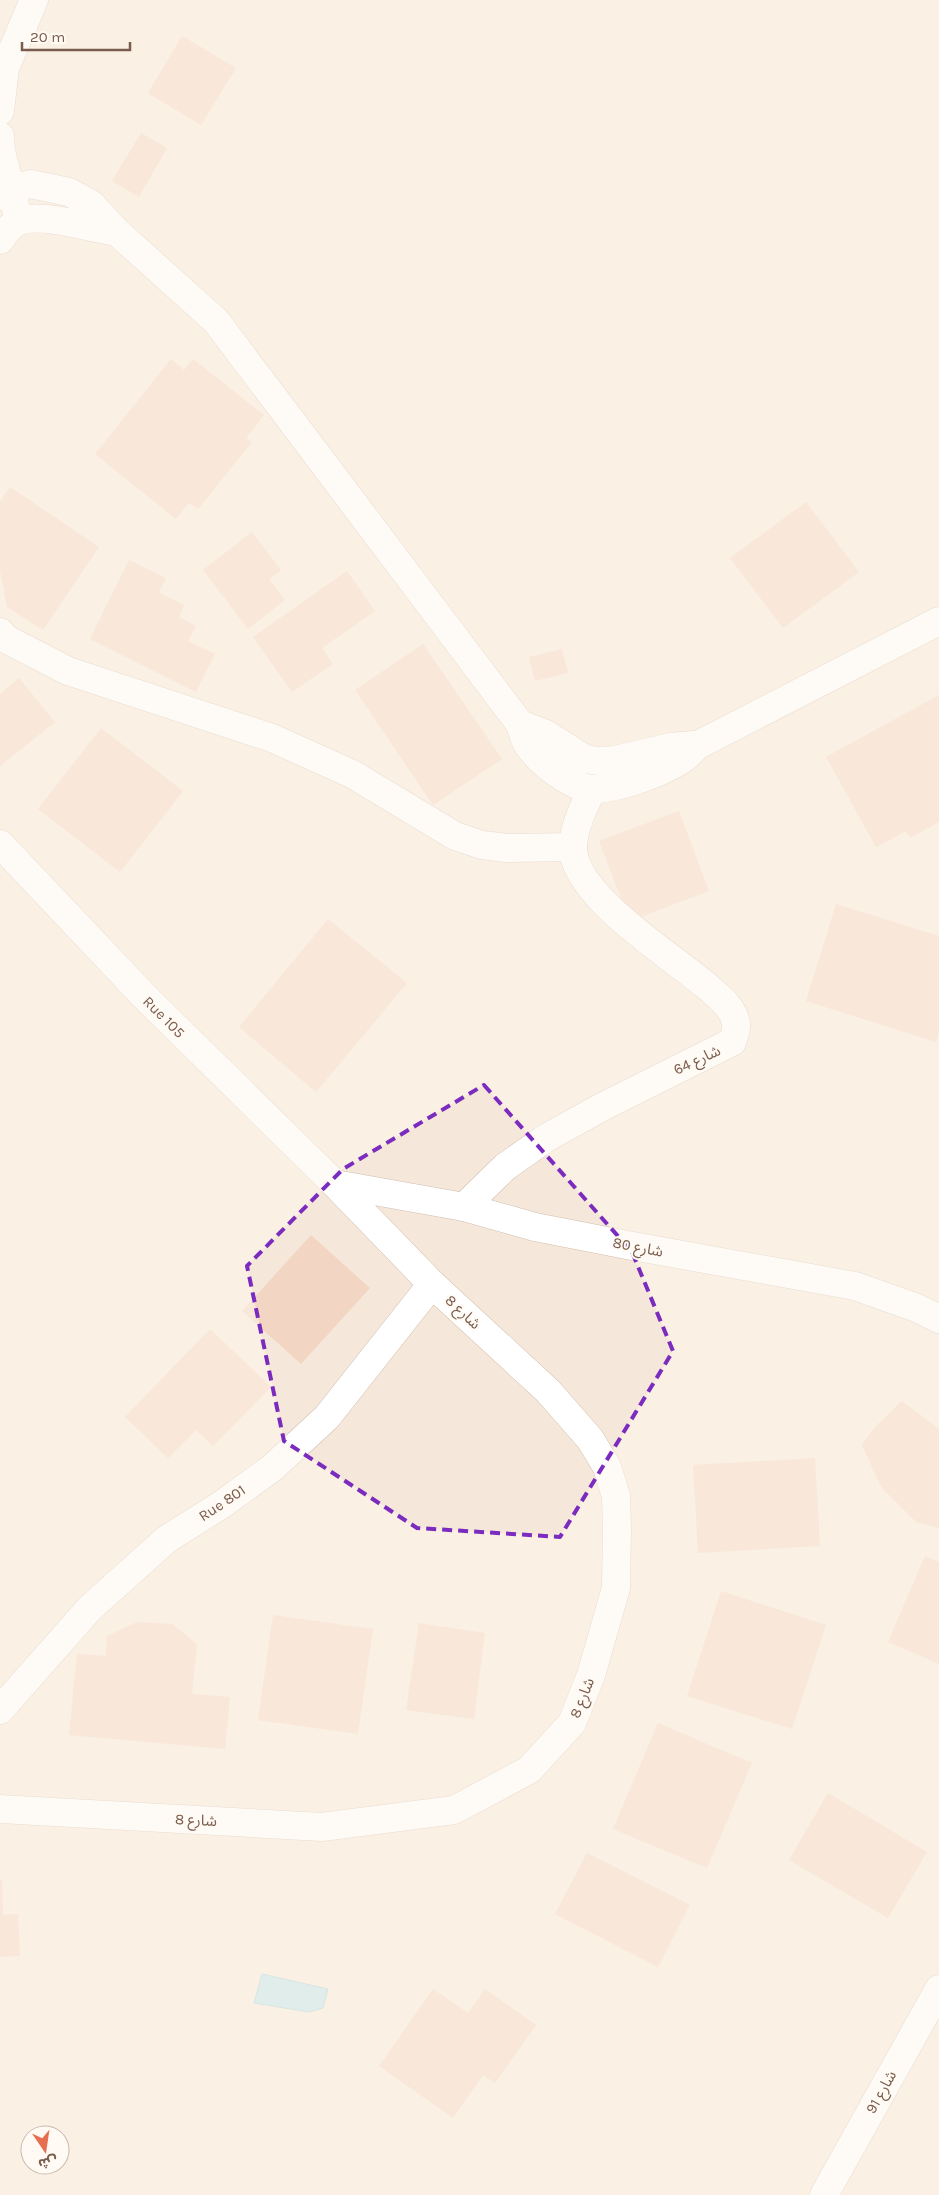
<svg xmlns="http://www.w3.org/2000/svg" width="939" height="2195" viewBox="0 0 939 2195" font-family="Karla,'Noto Sans Arabic',sans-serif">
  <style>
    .residential { fill: #f5e8da; fill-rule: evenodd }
    .water { fill: #bfe3e8; stroke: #a5d3da }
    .building { fill: #f3d5c3 }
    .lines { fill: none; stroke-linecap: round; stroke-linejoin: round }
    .street-casing { stroke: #d1beb0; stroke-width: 29 }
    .secondary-casing { stroke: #d6c0b0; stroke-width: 29 }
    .street { stroke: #fff; stroke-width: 28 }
    .secondary { stroke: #fff; stroke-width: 28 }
    .marked { fill: none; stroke: #7b2cbf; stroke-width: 4; stroke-dasharray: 10 6; stroke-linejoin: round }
    .labels { text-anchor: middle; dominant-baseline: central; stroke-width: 4; stroke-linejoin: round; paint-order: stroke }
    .street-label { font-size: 15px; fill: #7a5c4d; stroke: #fffaf3 }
  </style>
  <rect width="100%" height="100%" fill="#fdf6ec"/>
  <path class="residential" d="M0,0H939V2195H0ZM30,2135H60V2165H30Z"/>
  <polygon class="water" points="262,1974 328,1989 323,2008 309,2012 254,2003"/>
  <g class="building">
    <polygon points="182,36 236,68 201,125 148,93"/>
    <polygon points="141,133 167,148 139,197 112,181"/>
    <polygon points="171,359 184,370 193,359 264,415 246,438 252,442 198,509 189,503 176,519 95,454"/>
    <polygon points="10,487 99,547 43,630 7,607 0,570 0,502"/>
    <polygon points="806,502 859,572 783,628 730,558"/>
    <polygon points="252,532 281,570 269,579 285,600 248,629 203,570"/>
    <polygon points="129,560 166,578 159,593 184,605 179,617 196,626 188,641 215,654 196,692 90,639"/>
    <polygon points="347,571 375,611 322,648 333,664 292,692 253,637"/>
    <polygon points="423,644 502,759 433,805 355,690"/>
    <polygon points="562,649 568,673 535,681 529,657"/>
    <polygon points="19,678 55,722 0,766 0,694"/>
    <polygon points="939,695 939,822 910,838 906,831 876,847 826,757"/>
    <polygon points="101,728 183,791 120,872 38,809"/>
    <polygon points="679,811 709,891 630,921 599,841"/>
    <polygon points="836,904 939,936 939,1032 936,1042 806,1001"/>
    <polygon points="328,919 407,983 316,1092 239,1027"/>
    <polygon points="311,1235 370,1288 301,1364 242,1311"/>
    <polygon points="210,1329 271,1387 213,1446 196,1430 168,1458 125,1417"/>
    <polygon points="902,1401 939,1429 939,1528 916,1522 881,1487 862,1445 874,1428"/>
    <polygon points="815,1458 820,1546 698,1553 693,1465"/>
    <polygon points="925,1556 939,1562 939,1664 888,1642"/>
    <polygon points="721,1591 826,1625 792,1729 687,1696"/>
    <polygon points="273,1615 373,1629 358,1734 258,1720"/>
    <polygon points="137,1622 172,1624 197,1644 192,1694 230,1697 225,1749 69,1735 77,1654 106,1656 107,1636"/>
    <polygon points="419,1623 485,1633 474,1719 406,1710"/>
    <polygon points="658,1723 752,1763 707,1868 613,1829"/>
    <polygon points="828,1793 927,1852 888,1918 789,1860"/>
    <polygon points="587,1853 690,1905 658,1967 555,1914"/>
    <polygon points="0,1880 2,1880 3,1915 18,1914 20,1956 0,1957"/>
    <polygon points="433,1989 468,2013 485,1989 536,2025 495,2083 483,2075 453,2118 379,2066"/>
  </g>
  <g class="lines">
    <g class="street-casing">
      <g id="street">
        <polyline points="0,111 5,68 34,0"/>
        <polyline points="0,136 1,151 19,221"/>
        <polyline points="0,632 6,639 68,671 272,738 352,774 455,836 482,845 507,848 573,847"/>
        <polyline points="335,1184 464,1207 535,1227 627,1245 855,1286 917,1308 939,1319"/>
        <path d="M464,1207L505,1167L546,1138L602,1107L732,1042C734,1037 737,1029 736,1024C734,1008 720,998 709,988C675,958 571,895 573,846C574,826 584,807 592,789"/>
        <polyline points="0,1710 90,1608 167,1539 221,1505 272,1468 327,1417 432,1284"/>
        <polyline points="824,2195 939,1989"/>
      </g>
    </g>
    <g class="secondary-casing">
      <g id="secondary">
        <path d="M0,196L11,189L31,184L69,192L91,204L117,232L216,321L520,724C522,730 524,740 528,745C540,763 572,788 593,789C617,789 661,773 681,760C687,757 692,750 698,745L939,621"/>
        <path d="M0,240C5,233 11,224 20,221C42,212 91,229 117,232"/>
        <polyline points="520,724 546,734 585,759 598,761 615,760 671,747 694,745"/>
        <polyline points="0,844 145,997 335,1184 432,1284 548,1391 590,1439 607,1467 616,1496 617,1529 616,1588 591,1675 572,1723 529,1770 454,1810 322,1827 0,1809"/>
      </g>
    </g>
    <use href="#street" class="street"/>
    <use href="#secondary" class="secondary"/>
  </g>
  <path d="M0 0H939V2195H0ZM484,1085L632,1252L673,1351L560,1537L417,1528L284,1441L247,1266L343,1169Z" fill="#fdf6ec" fill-opacity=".55" fill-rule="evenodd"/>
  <path class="marked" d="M484,1085L632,1252L673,1351L560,1537L417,1528L284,1441L247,1266L343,1169Z"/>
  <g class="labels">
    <g class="street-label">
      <text transform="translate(164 1017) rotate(45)">Rue 105</text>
      <text transform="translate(697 1060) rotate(-25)">شارع 64</text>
      <text transform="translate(638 1247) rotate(11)">شارع 80</text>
      <text transform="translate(463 1312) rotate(43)">شارع 8</text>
      <text transform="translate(222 1503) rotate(-34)">Rue 801</text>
      <text transform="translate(582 1698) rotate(-68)">شارع 8</text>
      <text transform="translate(196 1820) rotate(3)">شارع 8</text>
      <text transform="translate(881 2092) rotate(-61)">شارع 91</text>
    </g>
  </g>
  <g transform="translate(45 2150) rotate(167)"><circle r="24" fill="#fffaf3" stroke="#cabbb1"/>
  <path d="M0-4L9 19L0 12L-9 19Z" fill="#e76f51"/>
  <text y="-8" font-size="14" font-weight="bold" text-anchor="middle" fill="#7a5c4d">ش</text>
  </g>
  <path d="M22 42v8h108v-8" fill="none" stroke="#7a5c4d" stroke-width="2.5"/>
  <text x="30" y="42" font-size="15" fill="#7a5c4d" stroke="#fffaf3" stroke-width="4" paint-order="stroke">20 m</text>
</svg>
